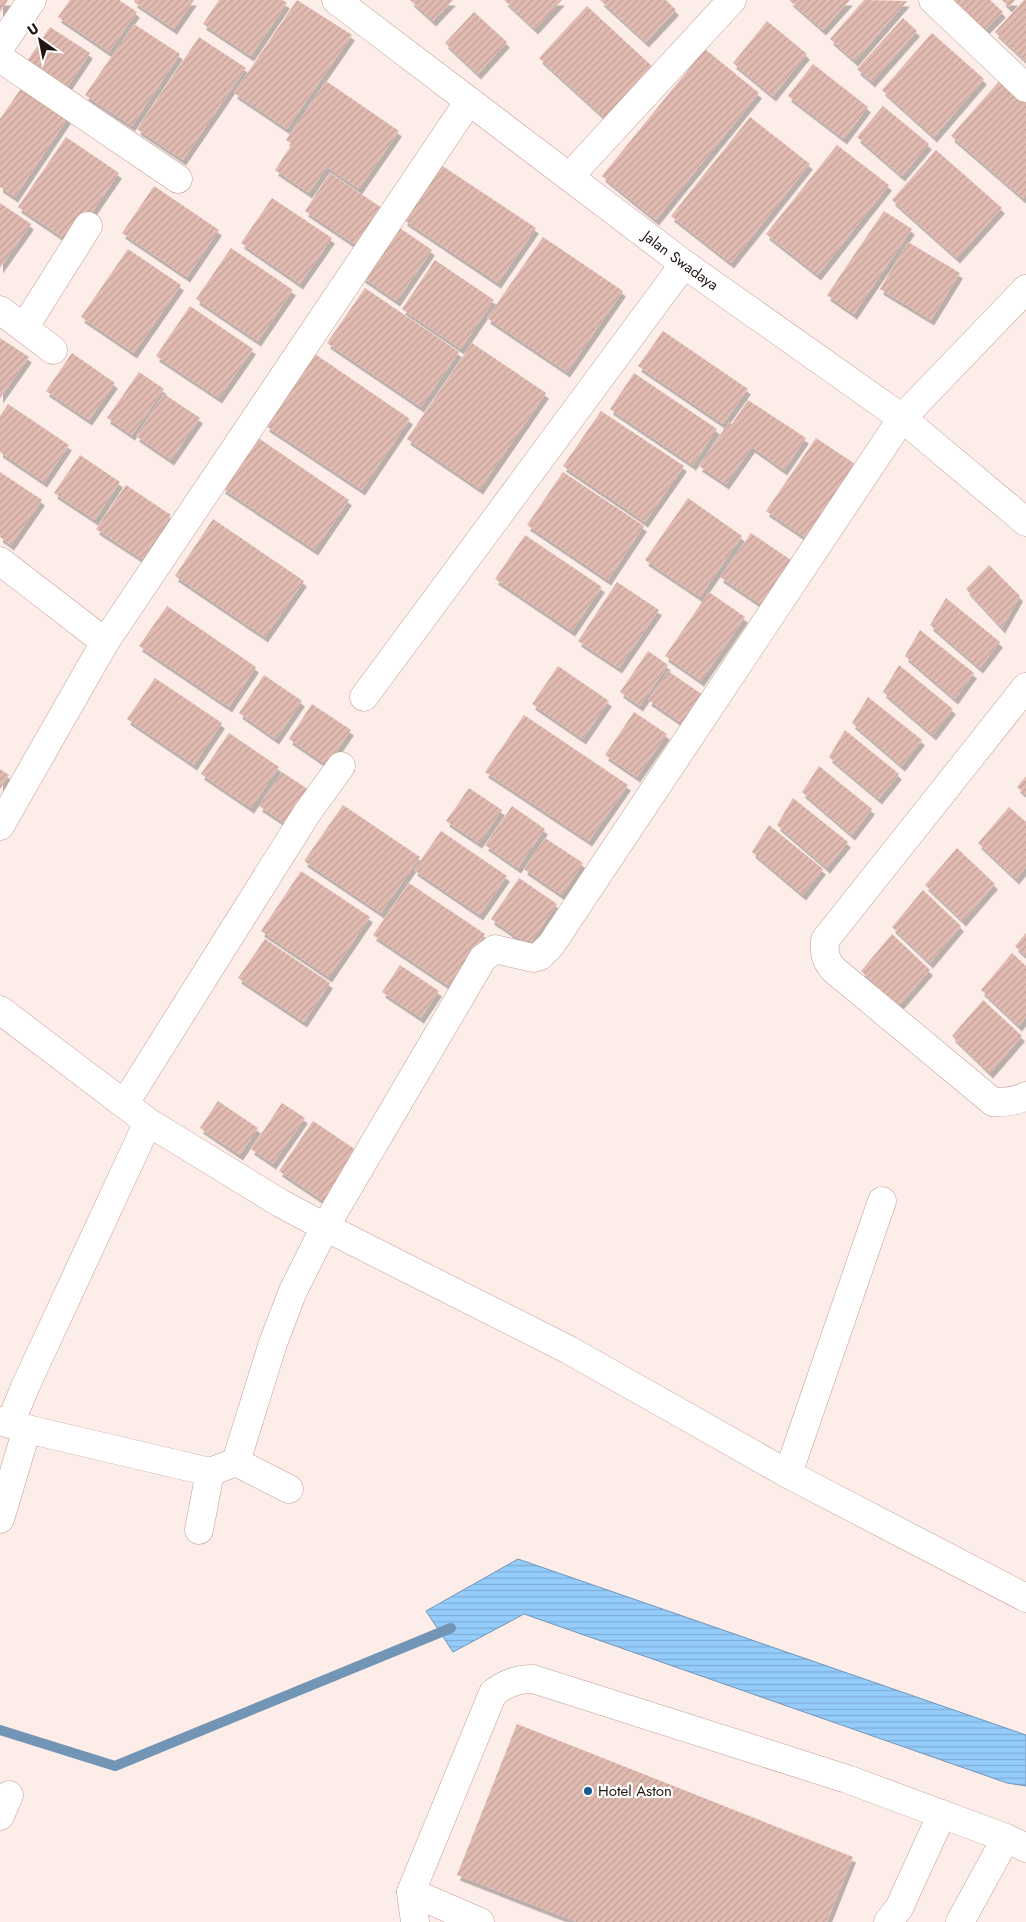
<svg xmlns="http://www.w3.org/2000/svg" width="1026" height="1922" viewBox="0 0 1026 1922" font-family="Jost,sans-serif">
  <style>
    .water { fill: url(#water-rules); stroke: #7295b6 }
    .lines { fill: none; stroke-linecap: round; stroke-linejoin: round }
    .stream { stroke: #7295b6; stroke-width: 10 }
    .building { fill: url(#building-hatch); filter: url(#shadow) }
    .minor-casing { stroke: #c29d93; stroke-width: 29 }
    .minor { stroke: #fff; stroke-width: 28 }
    .poi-dot { fill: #115c90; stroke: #fefefe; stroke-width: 2 }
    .labels { text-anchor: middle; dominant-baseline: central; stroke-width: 4.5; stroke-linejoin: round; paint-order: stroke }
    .street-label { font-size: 15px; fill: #231612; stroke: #fefefe }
    .poi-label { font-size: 15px; fill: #231612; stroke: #fefefe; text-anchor: start }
  </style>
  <defs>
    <pattern id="water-rules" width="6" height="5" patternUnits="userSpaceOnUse" patternTransform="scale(1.25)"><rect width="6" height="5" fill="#94ccfc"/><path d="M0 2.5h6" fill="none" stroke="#7faed7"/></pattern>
    <pattern id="building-hatch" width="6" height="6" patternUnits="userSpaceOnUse" patternTransform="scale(1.25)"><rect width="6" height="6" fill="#e1bbb1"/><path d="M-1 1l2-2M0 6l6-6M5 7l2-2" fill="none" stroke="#c1a097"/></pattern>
    <filter id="shadow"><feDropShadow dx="3" dy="5.5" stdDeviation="0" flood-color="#0004"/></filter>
  </defs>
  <rect width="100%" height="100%" fill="#fdede8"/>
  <polygon class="water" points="518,1559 1026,1735 1026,1786 1007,1783 524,1614 453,1652 426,1611"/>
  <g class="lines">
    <polyline class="stream" points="0,1730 115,1766 451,1628"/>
  </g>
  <g class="building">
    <polygon points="0,0 8,0 0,12"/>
    <polygon points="70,0 119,0 137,12 109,52 58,17"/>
    <polygon points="135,0 194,0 174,29 134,2"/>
    <polygon points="219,0 282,0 287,3 251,56 203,24"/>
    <polygon points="297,0 352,35 287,129 234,93"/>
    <polygon points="410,0 453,0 433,21"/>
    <polygon points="504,0 562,0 535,29"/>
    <polygon points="600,0 666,0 676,10 646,42"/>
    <polygon points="789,0 850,0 823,30"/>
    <polygon points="864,0 907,1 855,61 830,39"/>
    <polygon points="953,0 990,0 1003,12 985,30"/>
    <polygon points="1002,0 1015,0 1009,7"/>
    <polygon points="1024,0 1026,0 1026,61 995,32"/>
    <polygon points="587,6 653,67 605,118 539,58"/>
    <polygon points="474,12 507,42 478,74 445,43"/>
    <polygon points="903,18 917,31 872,82 857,69"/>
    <polygon points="767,21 807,54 773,96 733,63"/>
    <polygon points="134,24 180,54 132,126 85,95"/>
    <polygon points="50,27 90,53 68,86 28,60"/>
    <polygon points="932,33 984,79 934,137 882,90"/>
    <polygon points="199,37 246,68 183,160 137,129"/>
    <polygon points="705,49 759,93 656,220 602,176"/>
    <polygon points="813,64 868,107 844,139 788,96"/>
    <polygon points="1001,79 1026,102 1026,197 1024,199 951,136"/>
    <polygon points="326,81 399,131 359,189 327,167 309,193 275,170 292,144 286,140"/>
    <polygon points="22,87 68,118 15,197 0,187 0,119"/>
    <polygon points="883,106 929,144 902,176 857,137"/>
    <polygon points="750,117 810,164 731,263 671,216"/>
    <polygon points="66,137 119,173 71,243 18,207"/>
    <polygon points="837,145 889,185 818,275 766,234"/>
    <polygon points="936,150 1002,208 957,258 892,200"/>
    <polygon points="441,165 536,228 498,283 404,220"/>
    <polygon points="330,173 382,208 357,246 305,211"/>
    <polygon points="154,186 219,230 187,277 122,233"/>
    <polygon points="272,198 332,238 300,284 241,243"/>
    <polygon points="0,203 31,224 0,268"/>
    <polygon points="884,211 912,229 854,314 827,295"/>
    <polygon points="397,226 432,250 397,301 362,277"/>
    <polygon points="543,237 623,291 567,372 487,318"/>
    <polygon points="908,242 960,273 931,320 880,289"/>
    <polygon points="231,248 293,290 258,341 196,299"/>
    <polygon points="128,249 181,285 134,353 81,317"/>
    <polygon points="435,260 494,300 461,349 402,309"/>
    <polygon points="365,288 459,352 421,407 327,343"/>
    <polygon points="190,306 253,349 219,398 156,356"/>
    <polygon points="663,331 748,389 723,424 638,366"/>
    <polygon points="0,338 29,357 0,398"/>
    <polygon points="472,343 546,393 480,489 407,439"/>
    <polygon points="72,353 115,383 89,420 46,391"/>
    <polygon points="315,354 410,419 362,490 266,426"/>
    <polygon points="139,372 164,389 132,435 107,418"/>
    <polygon points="634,373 717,429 693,465 610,409"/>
    <polygon points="164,394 200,418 171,460 136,436"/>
    <polygon points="748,400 806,438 784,470 752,447 726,484 699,466 729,422 732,424"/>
    <polygon points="8,404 69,445 44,482 0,452 0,416"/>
    <polygon points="601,411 684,466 645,522 563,466"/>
    <polygon points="257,437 349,500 315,550 222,488"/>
    <polygon points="816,438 858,466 809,540 766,511"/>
    <polygon points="80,455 120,482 95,520 54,493"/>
    <polygon points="0,472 42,500 11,545 0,537"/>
    <polygon points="563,472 644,526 608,580 527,525"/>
    <polygon points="126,485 171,515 142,559 96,529"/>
    <polygon points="688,498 742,536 700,597 645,560"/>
    <polygon points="213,519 304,581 265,637 175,576"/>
    <polygon points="751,533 794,562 763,606 720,577"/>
    <polygon points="525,535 602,587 572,631 495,579"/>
    <polygon points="989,565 1020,596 1002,628 966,589"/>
    <polygon points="617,582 659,610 619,668 578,641"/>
    <polygon points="709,592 745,617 701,681 665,656"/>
    <polygon points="946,598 1000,642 980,668 930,625"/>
    <polygon points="167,606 256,667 229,707 139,646"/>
    <polygon points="920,630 974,673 955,699 905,656"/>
    <polygon points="648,651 668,665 640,706 620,692"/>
    <polygon points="899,665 953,709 933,735 883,692"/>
    <polygon points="558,666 609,701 583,739 532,704"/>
    <polygon points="668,671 703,695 683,724 648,700"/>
    <polygon points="264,675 302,701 276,739 239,713"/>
    <polygon points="155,678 222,723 194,765 127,719"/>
    <polygon points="868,697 922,740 902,766 852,723"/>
    <polygon points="312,704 351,730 327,765 289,739"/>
    <polygon points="634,712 667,734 637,777 605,755"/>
    <polygon points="524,715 628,785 589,841 485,772"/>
    <polygon points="845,730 899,774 879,799 829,757"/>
    <polygon points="229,733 279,767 251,808 201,774"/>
    <polygon points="819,766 872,809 852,835 802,792"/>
    <polygon points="0,769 9,775 0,789"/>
    <polygon points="282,772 315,794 292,828 259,806"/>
    <polygon points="1026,776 1026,795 1017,787"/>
    <polygon points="469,788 502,810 479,843 446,821"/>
    <polygon points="793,798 848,842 827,868 777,825"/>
    <polygon points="343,805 420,857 381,913 304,861"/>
    <polygon points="512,806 545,829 518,868 485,845"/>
    <polygon points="1009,807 1026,822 1026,867 1016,879 978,843"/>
    <polygon points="769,825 823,869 803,895 752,852"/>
    <polygon points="441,831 507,876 480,915 414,870"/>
    <polygon points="545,838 583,863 562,895 524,869"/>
    <polygon points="957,848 995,884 963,921 925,885"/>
    <polygon points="301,871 370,917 329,977 261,931"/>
    <polygon points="519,878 557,904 529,945 491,919"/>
    <polygon points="409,883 485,934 449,986 373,935"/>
    <polygon points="923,890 961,926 930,963 892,927"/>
    <polygon points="1026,933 1026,956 1015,946"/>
    <polygon points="892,934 930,970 899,1006 861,971"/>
    <polygon points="265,939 330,983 304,1022 238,978"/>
    <polygon points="1012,953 1026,966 1026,1017 1019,1026 981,990"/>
    <polygon points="400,965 439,991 421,1018 382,992"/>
    <polygon points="983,1000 1022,1036 990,1073 952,1036"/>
    <polygon points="218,1101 258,1128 240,1155 200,1128"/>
    <polygon points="282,1103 305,1118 273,1164 251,1149"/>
    <polygon points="313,1121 365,1156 331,1206 279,1171"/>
    <polygon points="517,1724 853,1857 827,1922 577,1922 457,1875"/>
  </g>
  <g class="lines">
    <g class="minor-casing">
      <g id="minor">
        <path id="s1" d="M336,0L684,264L902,418L1026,522"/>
        <polyline points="933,0 1026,88"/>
        <polyline points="0,47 32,0"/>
        <polyline points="0,58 178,179"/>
        <polyline points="569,177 732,0"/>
        <polyline points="0,310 53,350"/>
        <polyline points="24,328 88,226"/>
        <polyline points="0,561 105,642"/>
        <path d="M1026,687L825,940C824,953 825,959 833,969L993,1102C1004,1102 1016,1102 1026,1096"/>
        <polyline points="364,697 684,264"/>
        <polyline points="0,826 105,642 469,101"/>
        <polyline points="0,1010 148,1122 280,1203 325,1227 569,1350 788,1474 1026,1598"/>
        <polyline points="125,1103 307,813 341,766"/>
        <polyline points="0,1421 27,1429 210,1472"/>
        <polyline points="10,1424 25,1387 148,1122"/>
        <polyline points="236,1462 289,1489"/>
        <polyline points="788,1474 882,1201"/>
        <polyline points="0,1519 27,1429"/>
        <polyline points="199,1530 210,1472 236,1462 273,1343 293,1291 325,1227 483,958 495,949 533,958 540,956 551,945 902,418 1026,289"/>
        <polyline points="0,1816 9,1795"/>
        <polyline points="411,1892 480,1922"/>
        <path d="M415,1922L411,1892L493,1693C507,1683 517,1679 533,1679L847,1779L1006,1838L1026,1848"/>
        <polyline points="888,1922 899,1908 942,1814"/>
        <polyline points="960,1922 1006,1838"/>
      </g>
    </g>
    <use href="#minor" class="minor"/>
  </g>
  <circle class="poi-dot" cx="588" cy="1791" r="5"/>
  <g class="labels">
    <g class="street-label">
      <text stroke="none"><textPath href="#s1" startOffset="432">Jalan Swadaya</textPath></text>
    </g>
    <g class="poi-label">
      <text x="598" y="1791">Hotel Aston</text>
    </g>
  </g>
  <g transform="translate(40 40) rotate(327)" stroke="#fefefe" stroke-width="4" paint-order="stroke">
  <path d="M0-4L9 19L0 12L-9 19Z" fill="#231612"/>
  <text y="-8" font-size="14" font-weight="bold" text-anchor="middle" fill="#231612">U</text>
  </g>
</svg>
